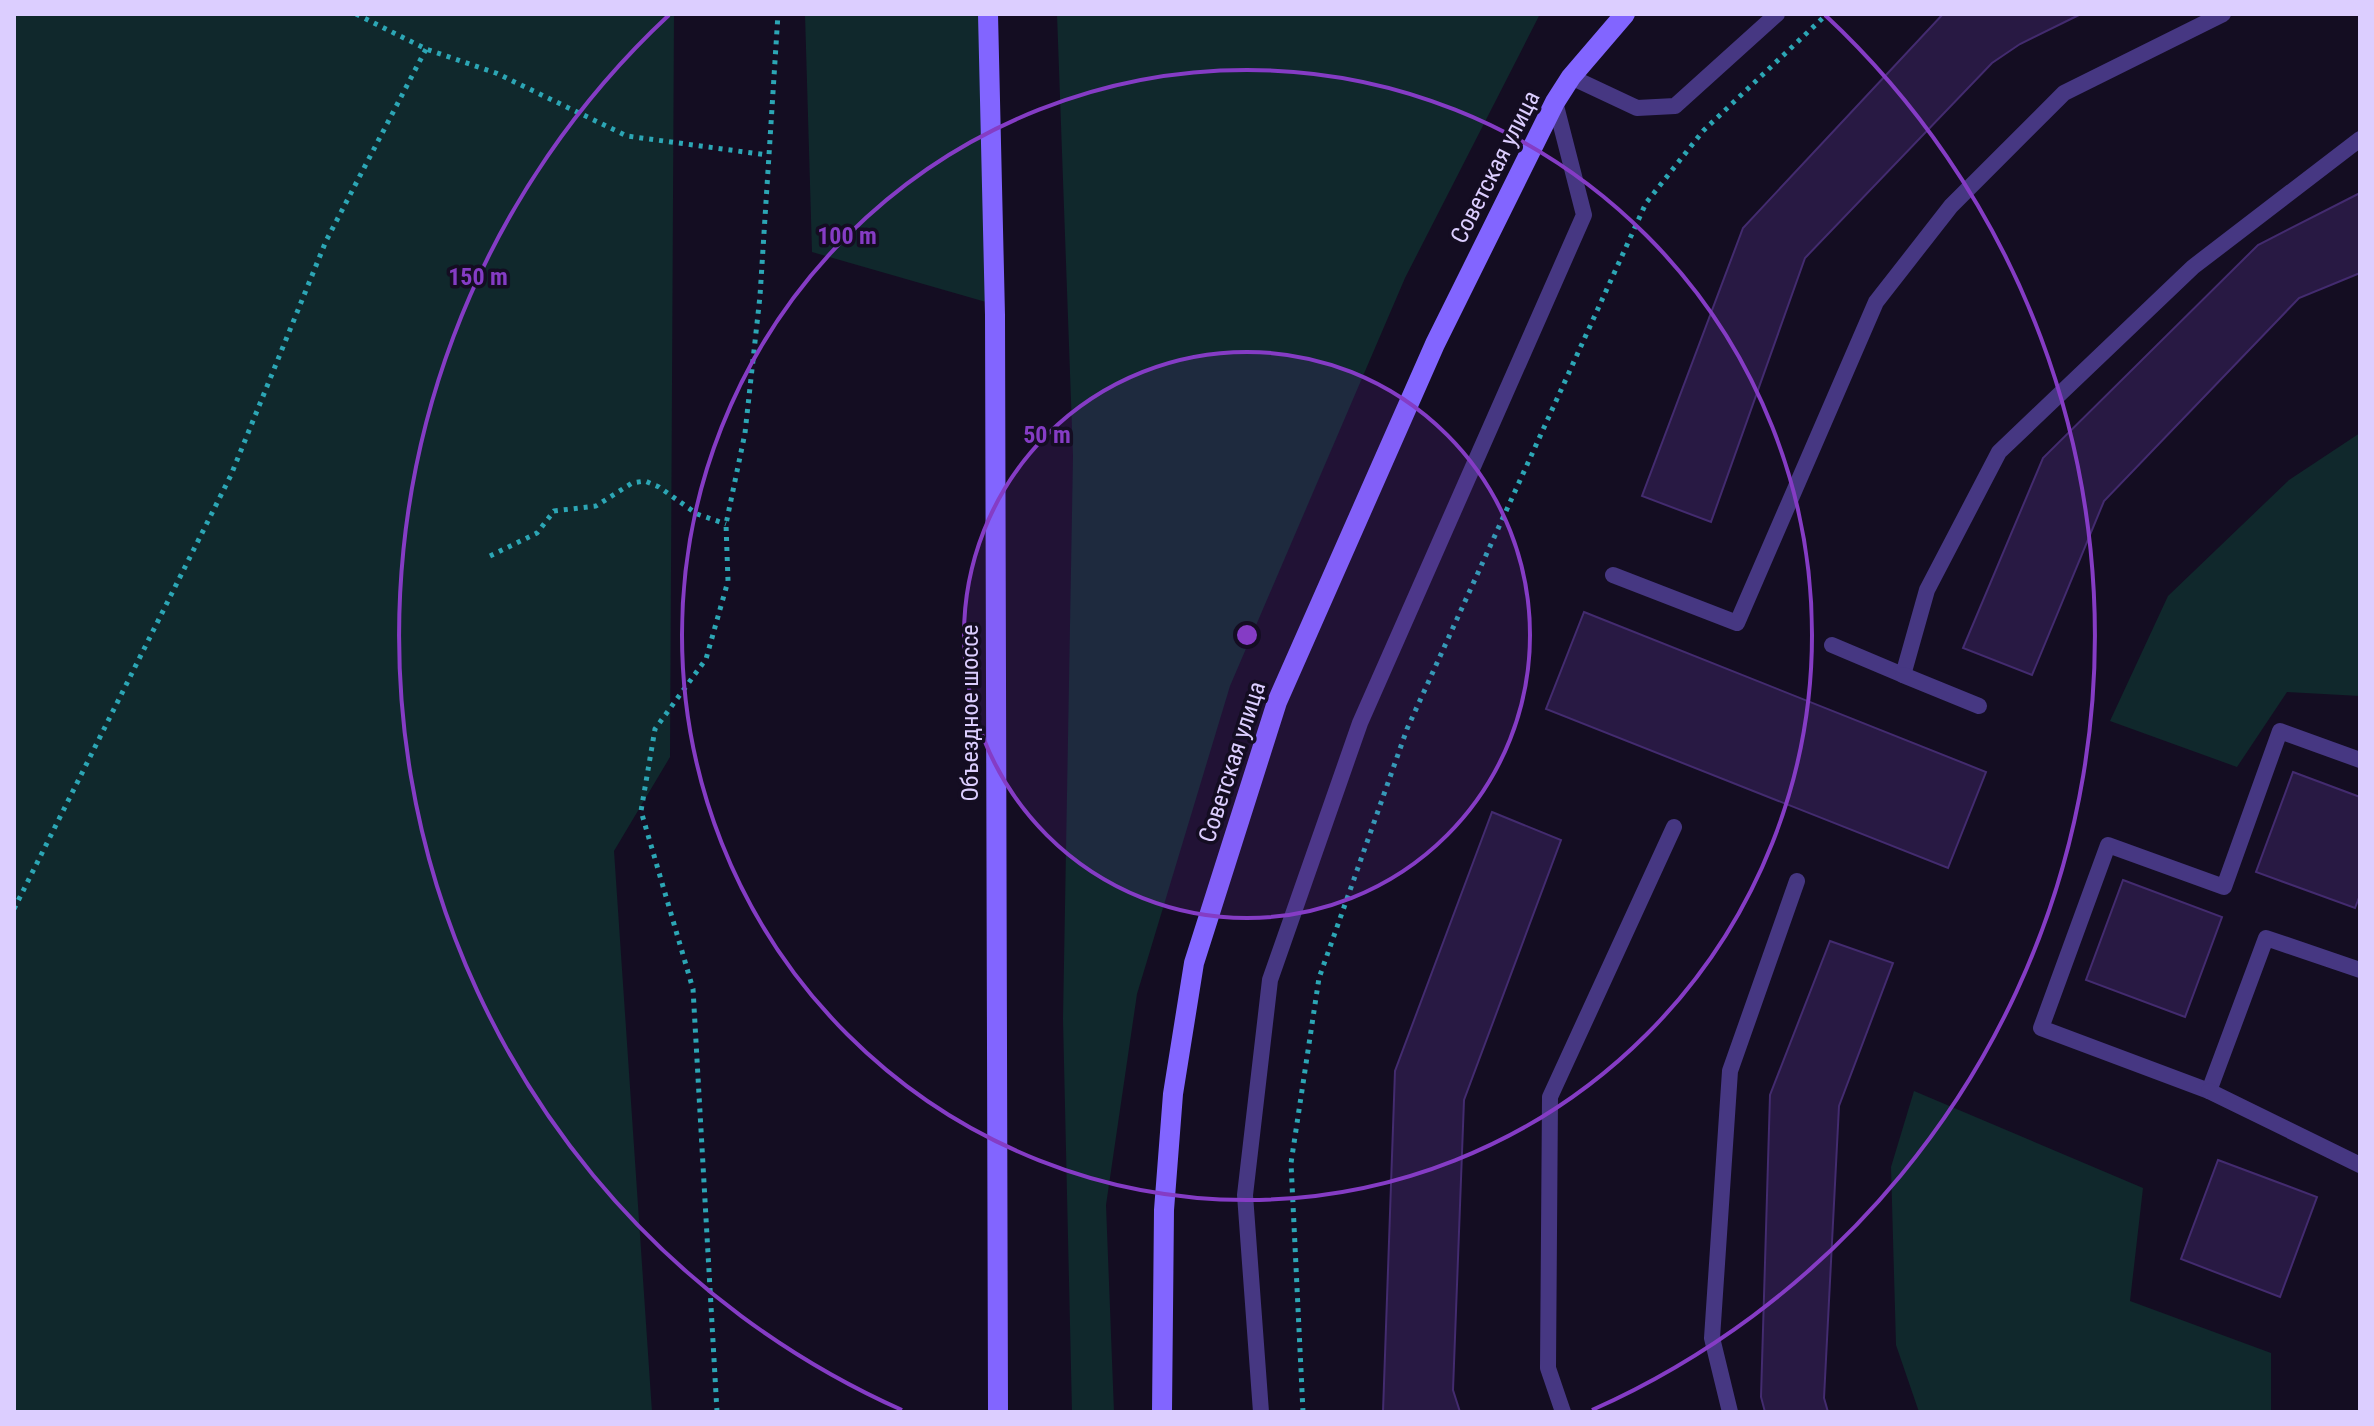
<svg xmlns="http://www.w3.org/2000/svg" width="2374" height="1426" viewBox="0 0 2374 1426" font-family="'Roboto Condensed',sans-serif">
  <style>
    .green { fill: #10282c }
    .building { fill: #281943; stroke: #432b6f; stroke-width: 2 }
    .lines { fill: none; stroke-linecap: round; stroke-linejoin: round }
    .path { stroke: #2ca6b5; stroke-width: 5; stroke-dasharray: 4 6; stroke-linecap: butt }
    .lane { stroke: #463782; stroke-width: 16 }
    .secondary { stroke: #8265ff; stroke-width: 20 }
    .ring { fill: none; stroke: #853cc5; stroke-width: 4 }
    .labels { text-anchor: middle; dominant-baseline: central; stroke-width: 7; stroke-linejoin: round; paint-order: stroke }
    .street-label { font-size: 24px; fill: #dcceff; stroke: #140d22 }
    .centre { fill: #853cc5; stroke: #140d22; stroke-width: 4 }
    .ring-label { font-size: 24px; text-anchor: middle; font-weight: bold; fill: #853cc5; stroke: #140d22; stroke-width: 7; stroke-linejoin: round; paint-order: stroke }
  </style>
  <rect width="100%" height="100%" fill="#140d22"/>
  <g class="green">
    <polygon points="14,14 674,14 670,757 614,851 652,1412 14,1412"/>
    <polygon points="805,14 980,14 986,302 812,252"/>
    <polygon points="1057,14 1540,14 1405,278 1230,686 1137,994 1106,1205 1114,1412 1072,1412 1063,1019 1073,456"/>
    <polygon points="2360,433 2360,696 2287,692 2237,767 2110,721 2168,596 2289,480"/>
    <polygon points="1914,1091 2143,1188 2130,1301 2271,1353 2271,1412 1919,1412 1896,1345 1891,1167"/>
  </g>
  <g class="building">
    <polygon points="1943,14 2081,14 2020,44 1992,63 1805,258 1711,522 1642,496 1743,228"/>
    <polygon points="2360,193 2360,273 2299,298 2104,501 2032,675 1963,648 2043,458 2258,245"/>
    <polygon points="1584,612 1986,772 1948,868 1546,709"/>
    <polygon points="2293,772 2360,797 2360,895 2355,908 2256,872"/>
    <polygon points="1492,812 1561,840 1464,1100 1453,1390 1460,1412 1383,1412 1395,1071"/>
    <polygon points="2123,880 2222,917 2185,1017 2086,980"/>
    <polygon points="1830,941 1893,963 1839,1106 1824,1398 1828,1412 1765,1412 1761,1397 1770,1095"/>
    <polygon points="2218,1160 2317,1197 2280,1297 2181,1259"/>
  </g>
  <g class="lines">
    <g class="path">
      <polyline points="356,14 426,49 496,73 627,136 767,155"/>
      <polyline points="490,556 537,533 554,511 596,506 632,483 645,481 659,487 697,514 726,524"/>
      <polyline points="14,909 231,475 326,241 426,49"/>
      <polyline points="717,1412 693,989 641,811 655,729 706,659 728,581 726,524 745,433 760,296 778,14"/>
      <polyline points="1303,1412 1291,1163 1319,978 1407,729 1646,203 1703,131 1827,14"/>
    </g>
    <g class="lane">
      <polyline points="1571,77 1637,108 1675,106 1777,14"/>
      <polyline points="1613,575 1737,623 1876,302 1951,206 2064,93 2223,14"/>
      <polyline points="1832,645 1903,675 1927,590 1999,452 2193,267 2360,139"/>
      <polyline points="1903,675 1979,706"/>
      <polyline points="2360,760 2280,731 2224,887 2108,845 2041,1028 2209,1091 2266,938 2360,970"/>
      <polyline points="2209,1091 2360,1165"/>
      <polyline points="1261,1412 1245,1195 1270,980 1360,723 1584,215 1555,102"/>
      <polyline points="1563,1412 1548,1368 1550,1097 1674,827"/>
      <polyline points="1730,1412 1712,1338 1730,1071 1797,881"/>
    </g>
    <g class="secondary">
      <polyline points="988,14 995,315 998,1412"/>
      <polyline points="1162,1412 1164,1210 1173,1094 1194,963 1277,702 1435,344 1555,102 1571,77 1625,14"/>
    </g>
  </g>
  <circle cx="1247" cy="635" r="283" fill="#853cc5" fill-opacity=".12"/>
  <g class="ring">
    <circle cx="1247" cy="635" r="283"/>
    <circle cx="1247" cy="635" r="565"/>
    <path d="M902 1410A848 848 0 0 1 669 15M1825 15A848 848 0 0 1 1592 1410"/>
  </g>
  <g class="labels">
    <g class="street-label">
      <text transform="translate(1495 167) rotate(-63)">Советская улица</text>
      <text transform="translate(970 713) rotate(-90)">Объездное шоссе</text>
      <text transform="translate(1232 762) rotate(-72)">Советская улица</text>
    </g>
  </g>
  <circle cx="1247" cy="635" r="12" class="centre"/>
  <g class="ring-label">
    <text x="847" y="244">100 m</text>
    <text x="478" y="285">150 m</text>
    <text x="1047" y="443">50 m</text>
  </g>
  <rect width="2374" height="1426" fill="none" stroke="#dcceff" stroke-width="32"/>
</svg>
